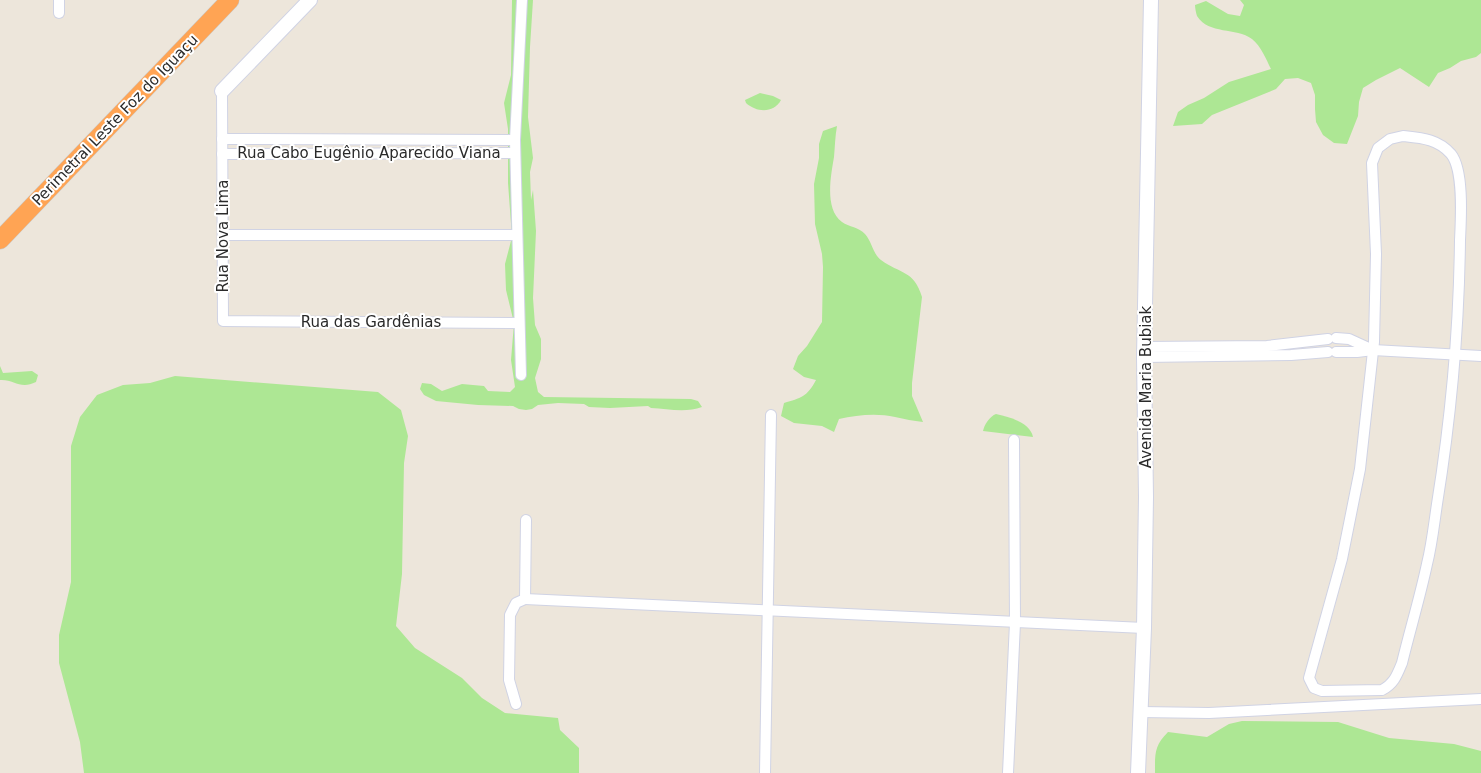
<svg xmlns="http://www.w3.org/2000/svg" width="1481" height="773" viewBox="0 0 1481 773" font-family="'DejaVu Sans',sans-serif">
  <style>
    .green { fill: #ade794 }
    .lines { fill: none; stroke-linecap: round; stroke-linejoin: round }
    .street-casing { stroke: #d0d3e4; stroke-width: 12 }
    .secondary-casing { stroke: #d0d3e4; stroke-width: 16 }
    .highway-casing { stroke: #c8c8c8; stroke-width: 19 }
    .street { stroke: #fff; stroke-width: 10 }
    .secondary { stroke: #fff; stroke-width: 14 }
    .highway { stroke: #ffa454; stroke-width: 18 }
    .labels { text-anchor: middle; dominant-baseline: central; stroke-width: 4; stroke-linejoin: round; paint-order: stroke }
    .street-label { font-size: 15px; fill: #2a2a2a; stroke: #fff }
  </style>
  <rect width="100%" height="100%" fill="#ede6db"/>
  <g class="green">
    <path d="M512,0H533L530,47L528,117L533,158L530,172L531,200L533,190L536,231L533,298L535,325L541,339V359L535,378L538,392L544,397L691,399L698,401L702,407C686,413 668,409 651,408L648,406L610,408L589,407L584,404L558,403L538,405L532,409L526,410L519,409L513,406L478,405L436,401L424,395L420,389L422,383L431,384L442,391L462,384L484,386L488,391L510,392L515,387L511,360L514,323L506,290L505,264L512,237L508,183V129L504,103L511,75Z"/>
    <path d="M1240,0H1481V53L1476,57L1461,61L1450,68L1438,73L1429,87L1400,68L1376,80L1363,88L1359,102L1358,116L1347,144L1334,143L1323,135L1316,122L1315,109V95L1311,83L1298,78L1285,79L1276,89L1212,115L1202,124L1173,126L1178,112L1188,105L1204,98L1229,82L1271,69C1266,59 1261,46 1252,39C1236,27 1209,35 1197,16C1196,13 1195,8 1195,5L1206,1L1228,14L1240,16L1244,5Z"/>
    <path d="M760,93L773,96L781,100C774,113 757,113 746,103L745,100Z"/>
    <path d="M837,126C835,137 835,146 834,157C831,175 824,209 842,222C849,227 859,227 865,234C872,242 873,254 881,260C900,274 914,270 922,297L912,383V396L923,422C913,421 905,419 895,417C877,413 857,415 839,419L834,432L822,426L794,423L781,416L784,403C801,398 807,397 816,380L804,377L793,369L798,356L807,346L822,322L823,267L822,254L815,224L814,184L819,158V144L823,131Z"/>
    <path d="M0,366L3,373L32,371L38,375L36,382C20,390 14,379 0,380Z"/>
    <polygon points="175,376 378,392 401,410 408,436 404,463 402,574 396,626 415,648 462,678 482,698 505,713 558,718 560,730 579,748 579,773 84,773 80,742 59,663 59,635 71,582 71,446 80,417 97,395 123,385 150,383"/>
    <path d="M996,414C1009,417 1030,422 1033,437L983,431C984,425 990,416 996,414Z"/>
    <path d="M1242,721L1338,722L1389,738L1454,744L1481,751V773H1155C1155,754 1154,746 1168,732L1207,737L1229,724Z"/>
  </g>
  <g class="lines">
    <g class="street-casing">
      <g id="street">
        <polyline points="59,13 59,0"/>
        <polyline points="222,91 223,321 519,323"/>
        <path d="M1403,136C1422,138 1438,139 1451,154C1464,170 1461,219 1460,240C1459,328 1451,417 1437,504C1434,524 1432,544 1427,564C1420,597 1410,630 1402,663C1397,675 1394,684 1382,690L1322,691L1314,688L1309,678L1342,559L1360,469L1374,342L1376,254L1372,163L1378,148L1390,139Z"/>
        <polyline points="222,139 515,140"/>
        <polyline points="222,154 515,153"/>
        <polyline points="223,235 517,235"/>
        <polyline points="1336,338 1349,339 1373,350"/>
        <polyline points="1145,347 1267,346 1328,339"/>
        <polyline points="1336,352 1357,352 1373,350 1481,356"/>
        <polyline points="1144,357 1291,355 1328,352"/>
        <polyline points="521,375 515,140 522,0"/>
        <polyline points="525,599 1144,628"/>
        <polyline points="516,704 509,680 510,615 516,603 525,599 526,520"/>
        <polyline points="1140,712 1209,713 1481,699"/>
        <polyline points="765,773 771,415"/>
        <polyline points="1008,773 1015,623 1014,440"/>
      </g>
    </g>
    <g class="secondary-casing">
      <g id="secondary">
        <polyline points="222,91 310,0"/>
        <polyline points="1138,773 1144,628 1146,497 1144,357 1151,0"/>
      </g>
    </g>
    <g class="highway-casing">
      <polyline id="highway" points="0,240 230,0"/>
    </g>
    <use href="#street" class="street"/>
    <use href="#secondary" class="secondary"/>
    <use href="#highway" class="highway"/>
  </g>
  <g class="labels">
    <g class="street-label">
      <text transform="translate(115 120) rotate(-46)">Perimetral Leste Foz do Iguaçu</text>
      <text x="369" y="153">Rua Cabo Eugênio Aparecido Viana</text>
      <text transform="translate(223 236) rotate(-90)">Rua Nova Lima</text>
      <text x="371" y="322">Rua das Gardênias</text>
      <text transform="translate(1146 387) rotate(-90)">Avenida Maria Bubiak</text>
    </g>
  </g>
</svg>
